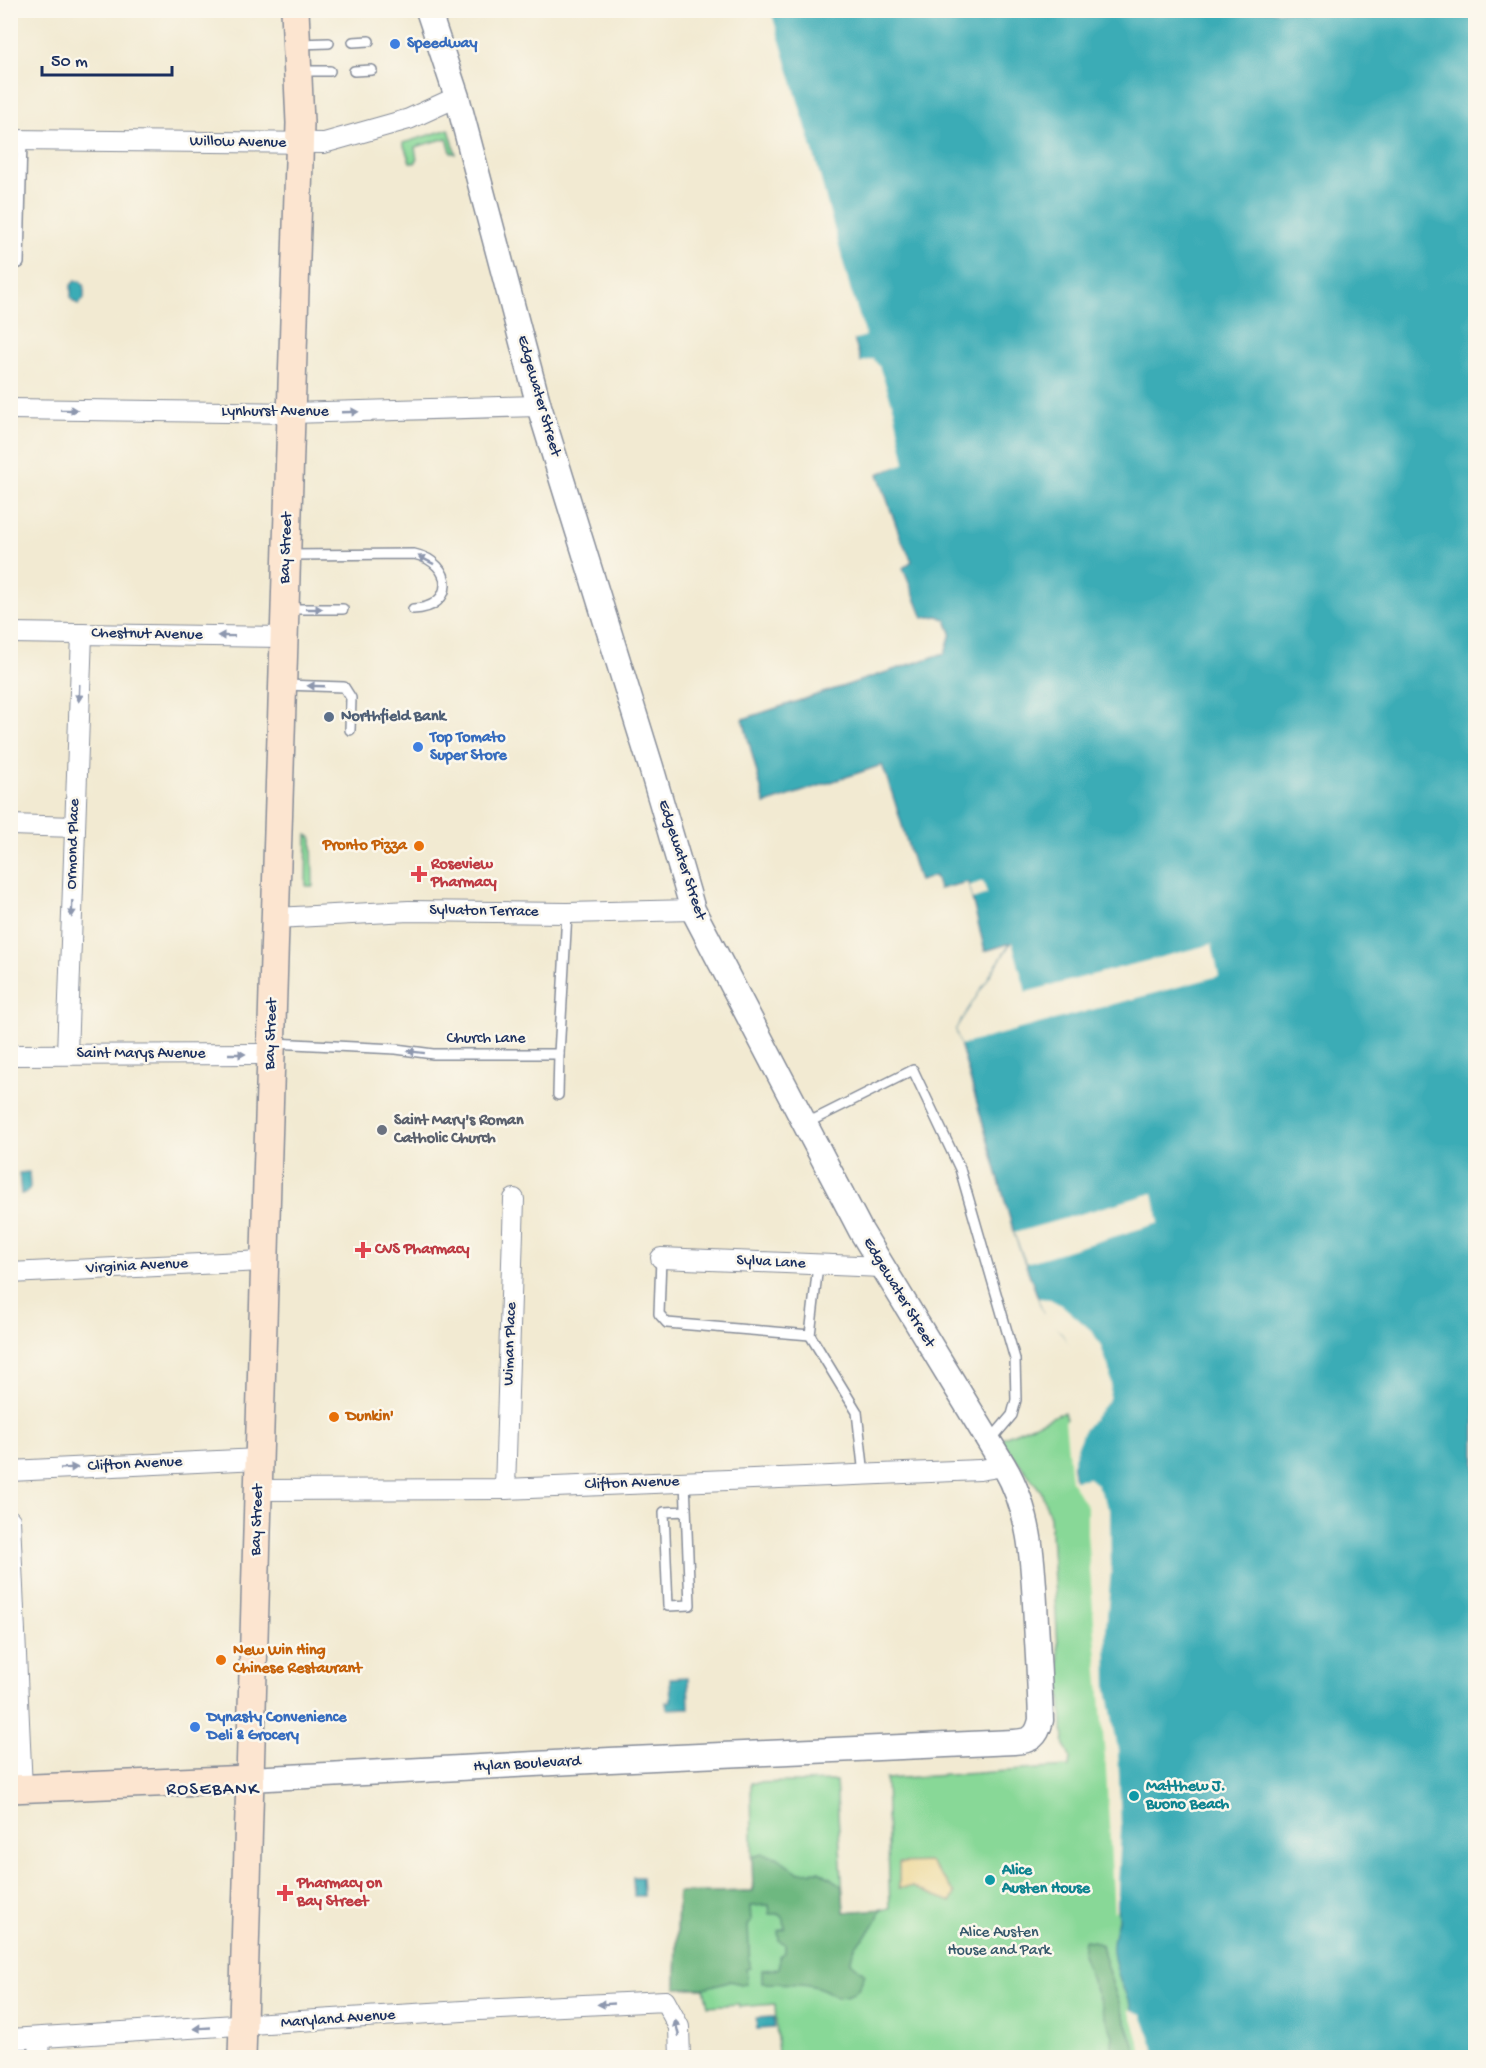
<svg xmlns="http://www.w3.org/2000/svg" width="1486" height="2068" viewBox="0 0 1486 2068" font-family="'Gochi Hand',sans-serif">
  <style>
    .green { fill: #88d897; stroke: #52847a; stroke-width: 1.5 }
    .forest { fill: #6eb880; stroke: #44746f; stroke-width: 1.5 }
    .sand { fill: #eeda9e; stroke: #84847e; stroke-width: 1.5 }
    .water { fill: #3bacb6; stroke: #2b6e8a; stroke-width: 1.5 }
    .pier { fill: #f2ead2 }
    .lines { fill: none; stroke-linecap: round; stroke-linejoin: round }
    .service-casing { stroke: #868c98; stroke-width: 12 }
    .minor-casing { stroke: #868c98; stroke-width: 22 }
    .tertiary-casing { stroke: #868c98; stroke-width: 27 }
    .secondary-casing { stroke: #868c98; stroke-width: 30 }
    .service { stroke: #fff; stroke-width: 9 }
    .minor { stroke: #fff; stroke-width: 20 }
    .tertiary { stroke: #fff; stroke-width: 24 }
    .secondary { stroke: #fce5d0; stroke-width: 27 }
    .oneway { fill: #8d97ae }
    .shop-dot { fill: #3f7fe0; stroke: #fbf7ec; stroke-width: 2 }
    .service-dot { fill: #5c6f8a; stroke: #fbf7ec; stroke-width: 2 }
    .food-dot { fill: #e8710a; stroke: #fbf7ec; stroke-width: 2 }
    .health-dot { fill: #e0444e; stroke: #fbf7ec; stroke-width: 2 }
    .worship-dot { fill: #6b7280; stroke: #fbf7ec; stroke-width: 2 }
    .culture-dot { fill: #0f9aa8; stroke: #fbf7ec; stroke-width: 2 }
    .labels { text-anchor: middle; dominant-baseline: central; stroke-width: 5; stroke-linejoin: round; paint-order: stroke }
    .shop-label { font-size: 16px; font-weight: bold; fill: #366cbe; stroke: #fbf7ec; text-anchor: start }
    .street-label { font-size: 16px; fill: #1b2f5e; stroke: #fbf7ec }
    .service-label { font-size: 16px; font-weight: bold; fill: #4e5e75; stroke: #fbf7ec; text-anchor: start }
    .food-label { font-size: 16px; font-weight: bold; fill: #c56008; stroke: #fbf7ec; text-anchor: start }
    .health-label { font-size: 16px; font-weight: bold; fill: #be3a42; stroke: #fbf7ec; text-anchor: start }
    .worship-label { font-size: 16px; font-weight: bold; fill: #5b616d; stroke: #fbf7ec; text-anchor: start }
    .culture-label { font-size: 16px; font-weight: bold; fill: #0d838f; stroke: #fbf7ec; text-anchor: start }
    .park-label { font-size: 16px; fill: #36596c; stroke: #fbf7ec }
    .neighbourhood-label { font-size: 18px; letter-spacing: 1.5px; fill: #1b2f5e; stroke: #fbf7ec }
  </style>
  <rect width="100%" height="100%" fill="#fbf7ec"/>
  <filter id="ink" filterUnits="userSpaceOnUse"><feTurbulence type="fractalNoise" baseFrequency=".0167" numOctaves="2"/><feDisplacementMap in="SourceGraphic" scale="12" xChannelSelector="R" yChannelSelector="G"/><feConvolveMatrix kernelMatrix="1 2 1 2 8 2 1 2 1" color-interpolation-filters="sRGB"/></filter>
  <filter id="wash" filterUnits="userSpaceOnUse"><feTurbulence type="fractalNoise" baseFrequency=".008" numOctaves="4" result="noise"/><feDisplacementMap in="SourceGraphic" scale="24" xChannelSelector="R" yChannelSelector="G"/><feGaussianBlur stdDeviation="1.35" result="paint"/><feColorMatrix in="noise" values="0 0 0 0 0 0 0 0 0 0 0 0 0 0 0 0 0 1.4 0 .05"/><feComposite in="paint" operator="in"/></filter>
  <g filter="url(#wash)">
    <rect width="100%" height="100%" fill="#f2ead2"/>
    <g class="green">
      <polygon points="449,129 456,154 451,152 447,138 415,147 417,160 415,163 410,162 403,143"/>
      <polygon points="307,835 312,838 313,886 306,886"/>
      <polygon points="1064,1412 1091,1507 1147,2057 778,2057 775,2004 739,2007 739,2004 708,2006 704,1988 676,1988 678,1893 753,1891 751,1783 836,1781 844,1912 890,1909 886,1779 1069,1767 1070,1758 1064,1742 1050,1517 1041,1491 1001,1440 1004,1437"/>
    </g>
    <g class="forest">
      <path d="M762,1854L777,1857L798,1872L819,1871L842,1885L844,1912L882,1909C878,1915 876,1922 872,1928C863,1941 852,1943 851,1962L865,1974C858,1991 856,1996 836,1997C816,1980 787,1984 762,1983V1970L779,1969V1956L785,1952V1944L779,1940L778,1931L785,1928L784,1919L778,1914H770L769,1905L750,1906L751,1921L748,1926L750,1968L746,1969L747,1983L741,1984L729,1981L704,1988H676L678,1893L753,1891L752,1857Z"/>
      <path d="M1084,1940L1093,1941L1101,1945C1110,1983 1126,2020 1138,2057H1107L1111,2049L1113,2036L1082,1954Z"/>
    </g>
    <polygon class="sand" points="930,1862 955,1893 951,1902 912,1887 899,1888 899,1863"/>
    <g class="water">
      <path d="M757,11H1475V2057H1147C1143,2020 1117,1988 1113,1951C1112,1941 1116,1929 1118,1919L1090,1507L1074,1480L1068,1420L1096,1401L1095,1384L1086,1362L1043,1311L1014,1233L956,1029L1011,943L985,951L968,882L939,889L935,876L919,881C906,842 897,803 882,765L765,804L743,719L945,653L951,633L946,620L938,616L923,618L903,568L912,561L901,539L878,474L895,467L861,362Z"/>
      <polygon points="75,281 80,281 84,285 84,299 78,305 71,299 71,285"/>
      <polygon points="29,1172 30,1188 26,1193 21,1194 19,1173"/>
      <polygon points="688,1677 689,1708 667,1709 666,1702 671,1701 670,1678"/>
      <polygon points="633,1877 642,1877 643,1896 634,1896"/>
      <polygon points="774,2017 774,2028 757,2029 756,2018"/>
    </g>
    <g class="pier">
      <polygon points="754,10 771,11 817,165 850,288 866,336 852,340 789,137"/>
      <polygon points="873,359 879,366 894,409 905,463 885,471 884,469 892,466 858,363"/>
      <polygon points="983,881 987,894 972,899 969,886"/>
      <polygon points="1012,942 1026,992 1212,944 1219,976 960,1045 956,1029"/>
      <polygon points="1153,1193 1159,1223 1026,1263 1014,1233"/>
      <polygon points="1038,1298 1050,1299 1063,1306 1092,1331 1100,1344 1110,1371 1111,1385 1109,1399 1082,1433 1072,1465 1074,1480 1089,1478 1097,1485 1110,1511 1111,1571 1106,1629 1107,1689 1118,1750 1121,1829 1117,1907 1114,1913 1106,1770 1087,1534 1087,1507 1071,1481 1065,1420 1093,1400 1092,1385 1083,1363 1062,1334 1045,1317"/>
      <polygon points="1129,2009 1142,2014 1157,2057 1144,2058"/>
    </g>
  </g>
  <g filter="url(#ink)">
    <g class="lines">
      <g class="service-casing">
        <g id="service">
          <polyline points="353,42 369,41"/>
          <polyline points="299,44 329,43"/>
          <polyline points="299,71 330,71"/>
          <polyline points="354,71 372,70"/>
          <polyline points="10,262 19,263 22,140"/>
          <path d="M290,555L414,554C455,563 456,608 413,609"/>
          <polyline points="288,609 343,609"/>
          <polyline points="284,685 344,687 351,698 350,730"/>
          <polyline points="273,1043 396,1049 433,1054 559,1054"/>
          <polyline points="558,1095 559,1054 567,913"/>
          <polyline points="807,1123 913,1070 960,1169 1015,1359 1016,1400 1012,1415 989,1442"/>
          <polyline points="661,1258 659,1314 667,1323 810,1335 818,1265"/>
          <polyline points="810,1335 857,1412 864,1475"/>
          <polyline points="685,1482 690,1605 668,1606 664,1512 686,1511"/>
        </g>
      </g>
      <g class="minor-casing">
        <g id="minor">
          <polyline points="10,140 324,143 409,119 457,97"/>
          <polyline points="10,409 291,413 539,406"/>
          <polyline points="10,633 284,637"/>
          <polyline points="10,825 75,827"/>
          <polyline points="276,918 409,911 567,913 693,910"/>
          <polyline points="67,1054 82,634"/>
          <polyline points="10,1055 272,1054"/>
          <polyline points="661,1258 882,1267"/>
          <polyline points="10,1273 264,1261"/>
          <polyline points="10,1471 259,1459"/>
          <polyline points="505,1489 514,1199"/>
          <polyline points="259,1490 505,1489 980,1470 1004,1466"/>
          <polyline points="10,1520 22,1789"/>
          <polyline points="10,2039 479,2010 665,2001 679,2027 680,2058"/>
          <polyline points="39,2058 40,2038"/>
        </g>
      </g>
      <g class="tertiary-casing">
        <path id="tertiary" d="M250,1779L610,1760L1014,1742C1031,1741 1037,1737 1041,1720C1040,1688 1038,1656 1036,1623C1033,1568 1033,1515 1004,1466L861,1231L693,910L651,767L539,406L457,97L428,10"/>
      </g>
      <g class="secondary-casing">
        <g id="secondary">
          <polyline points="10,1789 250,1779"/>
          <polyline points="242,2058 267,1182 299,162 300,123 295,10"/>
        </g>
      </g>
      <use href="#service" class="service"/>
      <use href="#minor" class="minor"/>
      <use href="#tertiary" class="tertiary"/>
      <use href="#secondary" class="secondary"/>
    </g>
    <defs><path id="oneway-solid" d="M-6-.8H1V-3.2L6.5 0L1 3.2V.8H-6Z" transform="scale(1.5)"/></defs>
    <g class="oneway">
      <use href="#oneway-solid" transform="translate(69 410) rotate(1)"/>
      <use href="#oneway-solid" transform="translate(350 412) rotate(-2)"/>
      <use href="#oneway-solid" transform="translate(426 560) rotate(-153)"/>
      <use href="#oneway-solid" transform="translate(314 609)"/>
      <use href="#oneway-solid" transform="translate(226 636) rotate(-179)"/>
      <use href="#oneway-solid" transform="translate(316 686) rotate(-178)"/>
      <use href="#oneway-solid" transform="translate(79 693) rotate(92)"/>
      <use href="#oneway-solid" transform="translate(72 909) rotate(92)"/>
      <use href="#oneway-solid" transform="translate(416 1052) rotate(-173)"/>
      <use href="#oneway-solid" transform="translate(237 1054)"/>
      <use href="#oneway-solid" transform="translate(69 1468) rotate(-3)"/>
      <use href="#oneway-solid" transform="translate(606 2004) rotate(177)"/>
      <use href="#oneway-solid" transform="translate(202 2028) rotate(177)"/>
      <use href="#oneway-solid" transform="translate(677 2028) rotate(-104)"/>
    </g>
  </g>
  <g class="shop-dot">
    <circle cx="395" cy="44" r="6"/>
    <circle cx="418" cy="747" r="6"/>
    <circle cx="195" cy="1727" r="6"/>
  </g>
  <circle class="service-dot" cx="329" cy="717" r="6"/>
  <g class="food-dot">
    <circle cx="419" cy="846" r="6"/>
    <circle cx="334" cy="1417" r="6"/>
    <circle cx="221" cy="1660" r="6"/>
  </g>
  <g class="health-dot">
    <path d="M416 865h6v6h6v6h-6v6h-6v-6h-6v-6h6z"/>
    <path d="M360 1241h6v6h6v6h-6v6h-6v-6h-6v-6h6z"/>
    <path d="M282 1884h6v6h6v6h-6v6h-6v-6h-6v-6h6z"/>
  </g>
  <circle class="worship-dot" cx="382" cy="1130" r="6"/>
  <g class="culture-dot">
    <circle cx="1134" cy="1796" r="6"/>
    <circle cx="990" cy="1880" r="6"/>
  </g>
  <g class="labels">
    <g class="shop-label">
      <text x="407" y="44">Speedway</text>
      <text x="430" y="738">Top Tomato<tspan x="430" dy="18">Super Store</tspan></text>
      <text x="207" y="1718">Dynasty Convenience<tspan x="207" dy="18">Deli &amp; Grocery</tspan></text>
    </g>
    <g class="street-label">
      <text transform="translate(238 143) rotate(1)">Willow Avenue</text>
      <text transform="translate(538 396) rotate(74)">Edgewater Street</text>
      <text x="275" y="412">Lynhurst Avenue</text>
      <text transform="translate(287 548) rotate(-88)">Bay Street</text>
      <text transform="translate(147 635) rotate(1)">Chestnut Avenue</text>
      <text transform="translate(74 844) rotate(-88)">Ormond Place</text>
      <text transform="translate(681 860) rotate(72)">Edgewater Street</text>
      <text transform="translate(484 912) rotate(1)">Sylvaton Terrace</text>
      <text transform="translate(272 1034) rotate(-88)">Bay Street</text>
      <text x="486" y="1039">Church Lane</text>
      <text x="141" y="1054">Saint Marys Avenue</text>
      <text transform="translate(771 1263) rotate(3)">Sylva Lane</text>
      <text transform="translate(137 1267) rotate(-3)">Virginia Avenue</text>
      <text transform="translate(898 1293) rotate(59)">Edgewater Street</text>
      <text transform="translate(511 1344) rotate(-88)">Wiman Place</text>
      <text transform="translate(135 1465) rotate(-3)">Clifton Avenue</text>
      <text transform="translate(632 1484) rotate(-2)">Clifton Avenue</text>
      <text transform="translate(258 1520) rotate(-88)">Bay Street</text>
      <text transform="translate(527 1765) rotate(-3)">Hylan Boulevard</text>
      <text transform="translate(338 2020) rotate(-4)">Maryland Avenue</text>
    </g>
    <g class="service-label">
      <text x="341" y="717">Northfield Bank</text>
    </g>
    <g class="food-label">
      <text x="407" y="846" text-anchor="end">Pronto Pizza</text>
      <text x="346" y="1417">Dunkin'</text>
      <text x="233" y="1651">New Win Hing<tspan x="233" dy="18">Chinese Restaurant</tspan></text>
    </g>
    <g class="health-label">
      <text x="431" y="865">Roseview<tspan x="431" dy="18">Pharmacy</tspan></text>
      <text x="375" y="1250">CVS Pharmacy</text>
      <text x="297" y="1884">Pharmacy on<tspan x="297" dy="18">Bay Street</tspan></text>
    </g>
    <g class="worship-label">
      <text x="394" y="1121">Saint Mary's Roman<tspan x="394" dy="18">Catholic Church</tspan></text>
    </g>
    <g class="culture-label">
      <text x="1146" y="1787">Matthew J.<tspan x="1146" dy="18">Buono Beach</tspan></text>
      <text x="1002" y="1871">Alice<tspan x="1002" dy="18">Austen House</tspan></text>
    </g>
    <g class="park-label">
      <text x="999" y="1933">Alice Austen<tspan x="999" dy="18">House and Park</tspan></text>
    </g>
    <g class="neighbourhood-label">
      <text x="213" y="1790">ROSEBANK</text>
    </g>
  </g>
  <rect width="1486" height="2068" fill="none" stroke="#fbf7ec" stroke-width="36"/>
  <path d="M42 66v9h130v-9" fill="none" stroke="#1b2f5e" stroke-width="3"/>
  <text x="51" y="66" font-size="18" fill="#1b2f5e" stroke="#fbf7ec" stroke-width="4.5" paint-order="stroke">50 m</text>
</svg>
